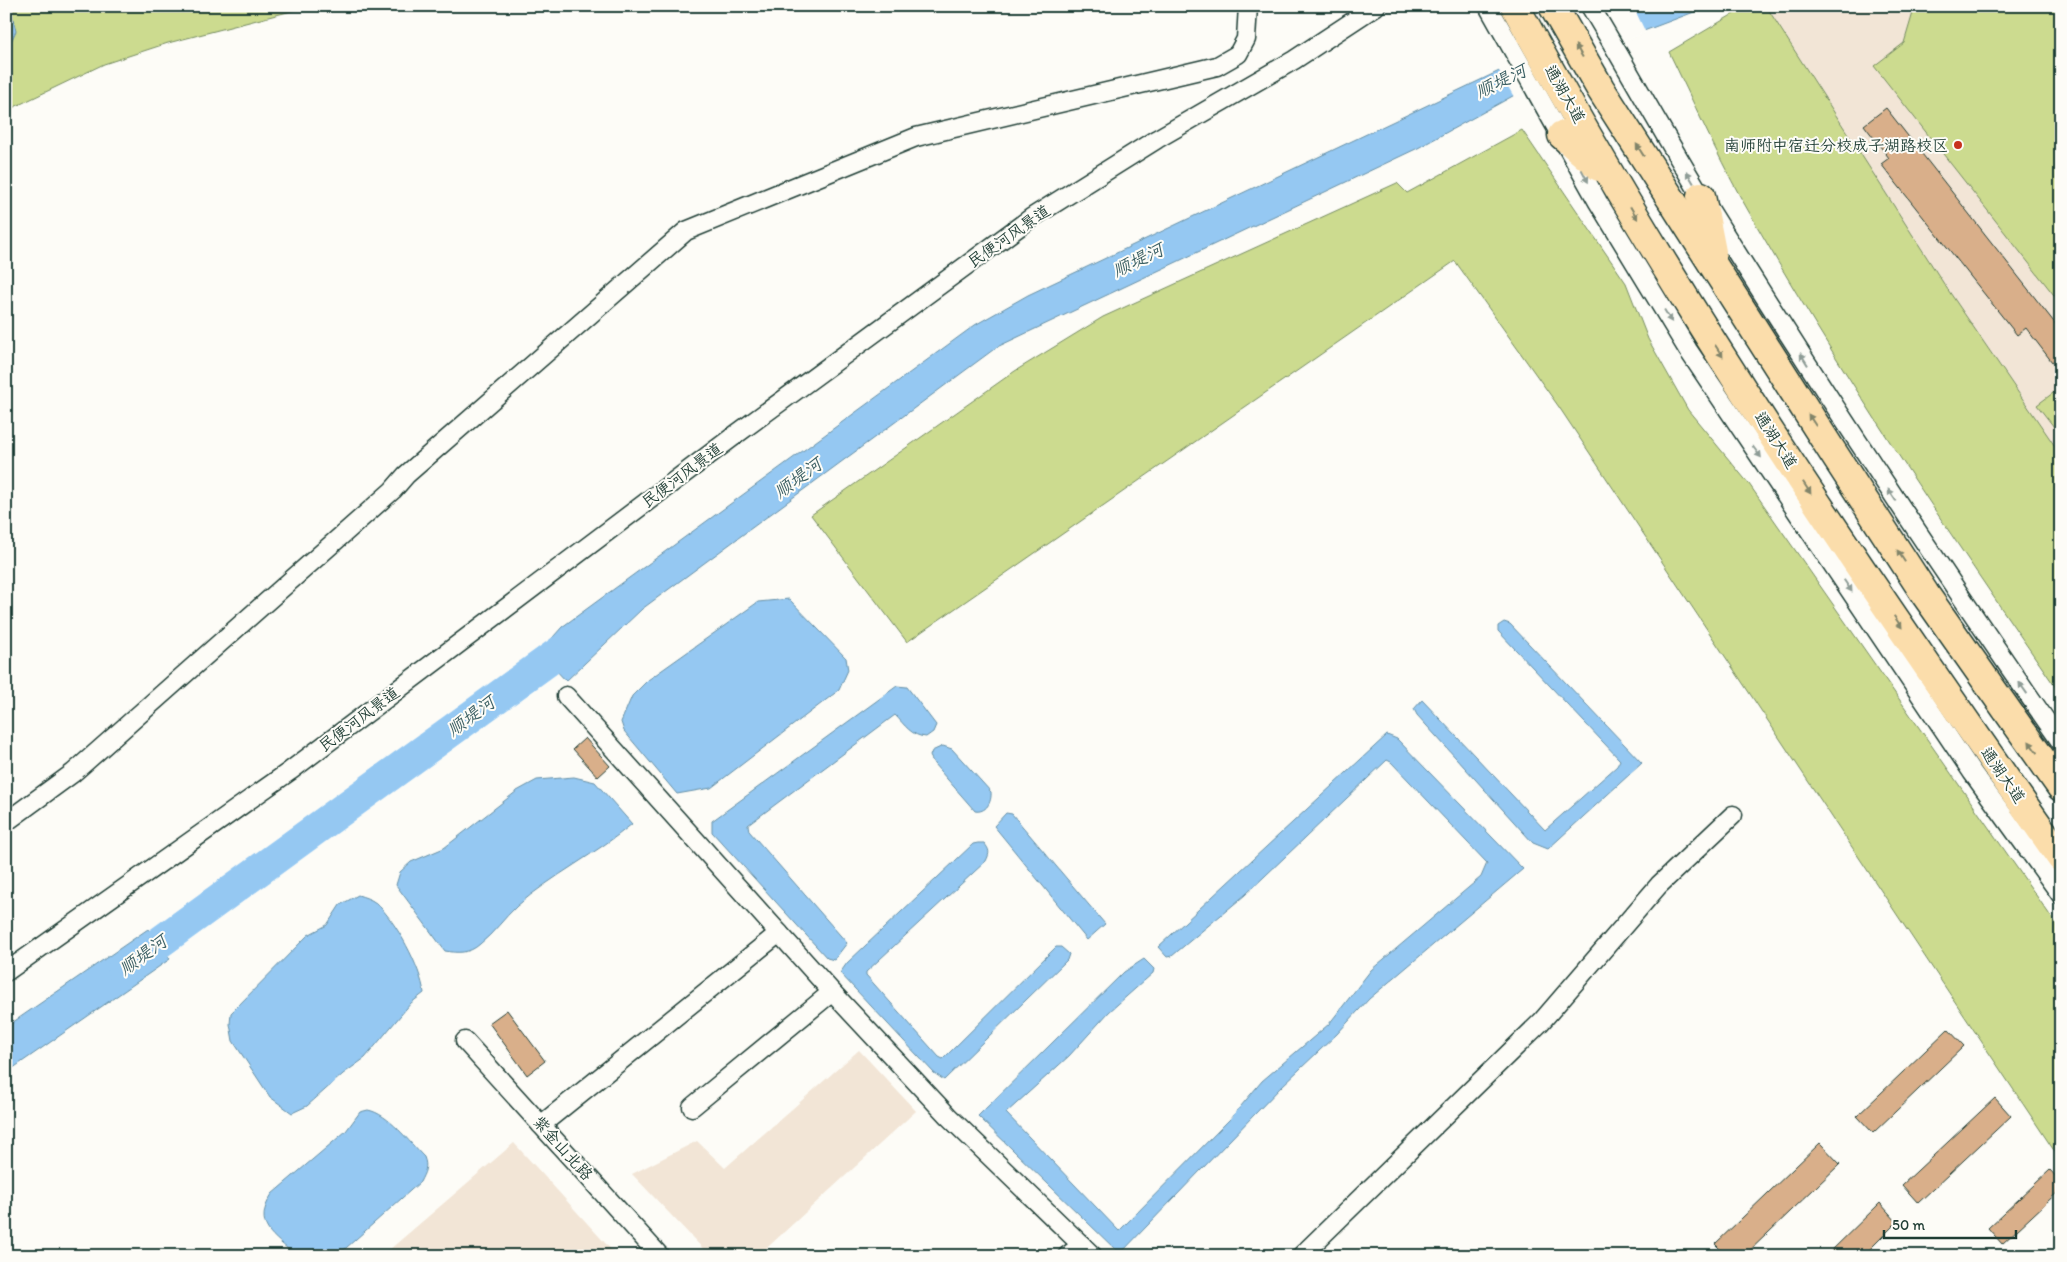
<svg xmlns="http://www.w3.org/2000/svg" width="2067" height="1262" viewBox="0 0 2067 1262" font-family="Itim,'LXGW WenKai TC',sans-serif">
  <style>
    .built { fill: #f2e5d6 }
    .green { fill: #ccdb8f; stroke: #768c62 }
    .water { fill: #95c8f2; stroke: #6690a6 }
    .pier { fill: #fdfcf7 }
    .lines { fill: none; stroke-linecap: round; stroke-linejoin: round }
    .river { stroke: #95c8f2; stroke-width: 32 }
    .building { fill: #d9af8a; stroke: #1f3d34 }
    .minor-casing { stroke: #1f3d34; stroke-width: 21 }
    .primary-casing { stroke: #1f3d34; stroke-width: 31 }
    .minor { stroke: #fdfcf7; stroke-width: 18 }
    .primary { stroke: #fbddab; stroke-width: 28 }
    .oneway { fill: #82856a }
    .oneway2 { fill: #8e9c96 }
    .poi-dot { fill: #c8321e; stroke: #fdfcf7; stroke-width: 2 }
    .labels { text-anchor: middle; dominant-baseline: central; stroke-width: 4; stroke-linejoin: round; paint-order: stroke }
    .street-label { font-size: 16px; fill: #1f3d34; stroke: #fdfcf7 }
    .poi-label { font-size: 16px; fill: #1f3d34; stroke: #fdfcf7; text-anchor: end }
    .water-label { font-size: 18px; font-style: italic; fill: #3c6064; stroke: #fdfcf7 }
  </style>
  <rect width="100%" height="100%" fill="#fdfcf7"/>
  <filter id="ink" filterUnits="userSpaceOnUse"><feTurbulence type="fractalNoise" baseFrequency=".02" numOctaves="2"/><feDisplacementMap in="SourceGraphic" scale="10" xChannelSelector="R" yChannelSelector="G"/><feConvolveMatrix kernelMatrix="1 2 1 2 8 2 1 2 1" color-interpolation-filters="sRGB"/></filter>
  <g filter="url(#ink)">
    <g class="built">
      <polygon points="1766,6 2061,6 2061,455 1944,284"/>
      <polygon points="859,1050 916,1111 758,1256 710,1256 632,1174 697,1141 725,1168"/>
      <polygon points="514,1143 617,1256 382,1256"/>
    </g>
    <g class="green">
      <polygon points="6,6 311,6 168,43 104,64 6,111"/>
      <path d="M1747,6H1766L1944,284L2061,455V695C1949,533 1838,370 1741,198C1715,151 1693,101 1669,52Z"/>
      <polygon points="1915,6 2061,6 2061,304 1874,66 1904,43"/>
      <polygon points="1522,130 1626,283 1648,339 1688,410 1749,484 2061,931 2061,1161 1559,407 1455,261 907,642 811,515 1015,371 1103,317 1397,183 1407,193"/>
      <polygon points="2061,387 2061,436 2037,405"/>
    </g>
    <g class="water">
      <polygon points="6,6 10,6 16,31 6,52"/>
      <polygon points="1603,6 1710,6 1604,46 1418,148 997,347 642,609 566,681 541,654 545,646 562,627 975,325 1028,295 1514,64"/>
      <polygon points="789,599 846,658 848,670 839,690 711,788 677,794 624,731 621,722 632,696 648,680 758,602"/>
      <polygon points="1504,622 1510,624 1642,763 1548,849 1533,843 1417,715 1414,709 1422,700 1545,830 1617,766 1620,760 1498,631 1498,626"/>
      <path d="M897,686L907,687L936,725L933,732L926,737C911,736 905,725 895,715L748,825L749,831L847,943L834,960L827,958L712,832V821Z"/>
      <polygon points="1387,735 1397,739 1523,869 1369,999 1337,1034 1282,1086 1120,1254 978,1116 1124,972 1144,959 1154,969 1153,973 1109,1012 1069,1056 1006,1113 1119,1231 1230,1119 1262,1081 1329,1024 1371,970 1481,877 1487,863 1391,762 1387,760 1245,895 1172,956 1167,957 1158,947"/>
      <path d="M943,746L952,749L991,792C992,802 986,813 975,811L934,764L930,756L932,751Z"/>
      <path d="M574,777L595,782L632,824C596,854 553,875 517,906C504,918 494,933 480,944C469,954 458,953 445,951L396,885L400,872L411,862L444,848L517,791L537,780Z"/>
      <polygon points="1006,813 1012,814 1105,924 1087,940 994,826"/>
      <path d="M978,843H984C990,850 990,853 986,861L866,972V975L939,1057L943,1059L1056,947H1061L1069,954L1067,960L944,1080L934,1073L840,973L847,963L973,844Z"/>
      <path d="M358,895C364,897 371,899 376,903C396,921 421,968 424,993L411,1003L365,1058L343,1074L307,1106L292,1113L270,1097L233,1041L230,1024L231,1013L308,935L327,925L340,905Z"/>
      <polygon points="148,929 170,959 6,1073 6,1027"/>
      <path d="M368,1110C389,1114 409,1142 424,1157C428,1167 425,1172 420,1182L337,1256H296C273,1235 252,1226 272,1194L346,1131L360,1112Z"/>
    </g>
    <polygon class="pier" points="1598,6 1633,6 1646,33 1605,48 1514,97 1498,69 1513,62"/>
    <g class="lines">
      <polyline class="river" points="123,969 583,635"/>
    </g>
    <g class="building">
      <polygon points="1886,108 2061,331 2061,355 2052,362 2026,328 2017,335 1881,164 1889,158 1864,125"/>
      <polygon points="585,738 610,766 598,777 573,749"/>
      <polygon points="507,1010 545,1061 527,1075 489,1023"/>
      <polygon points="1948,1029 1964,1046 1873,1133 1857,1116"/>
      <polygon points="1995,1098 2011,1116 1918,1203 1902,1185"/>
      <polygon points="1820,1143 1840,1164 1744,1256 1727,1256 1715,1244"/>
      <polygon points="2050,1170 2061,1182 2061,1189 2002,1244 1988,1228"/>
      <polygon points="1880,1203 1897,1222 1863,1256 1826,1256"/>
    </g>
    <g class="lines">
      <g class="minor-casing">
        <g id="minor">
          <polyline points="1488,6 1598,202 1688,350 1972,772 2061,895"/>
          <path d="M1590,6C1630,72 1667,141 1708,207C1821,388 1938,566 2061,742"/>
          <polyline points="566,696 832,992 948,1116 1093,1256"/>
          <polyline points="6,822 73,773 393,490 406,475 686,231 916,137 1217,66 1238,54 1246,39 1248,6"/>
          <polyline points="6,972 290,771 738,433 1031,218 1157,139 1294,60 1376,6"/>
          <polyline points="465,1041 660,1256"/>
          <polyline points="692,1107 832,992"/>
          <polyline points="541,1125 779,933"/>
          <polyline points="1067,1256 1082,1245"/>
          <polyline points="1301,1256 1541,1022 1659,885 1733,815"/>
        </g>
      </g>
      <g class="primary-casing">
        <g id="primary">
          <path d="M1515,6C1675,303 1867,582 2061,858"/>
          <polyline points="1553,6 1600,88 1832,451 1925,594 2061,787"/>
          <polyline points="1562,135 1599,167"/>
          <polyline points="1701,196 1712,252"/>
        </g>
      </g>
      <use href="#minor" class="minor"/>
      <use href="#primary" class="primary"/>
    </g>
    <defs><path id="oneway-solid" d="M-6-.8H1V-3.2L6.5 0L1 3.2V.8H-6Z" transform="scale(1.25)"/></defs>
    <g class="oneway">
      <use href="#oneway-solid" transform="translate(1579 51) rotate(-121)"/>
      <use href="#oneway-solid" transform="translate(1640 150) rotate(-122)"/>
      <use href="#oneway-solid" transform="translate(1634 213) rotate(60)"/>
      <use href="#oneway-solid" transform="translate(1719 351) rotate(57)"/>
      <use href="#oneway-solid" transform="translate(1812 420) rotate(-123)"/>
      <use href="#oneway-solid" transform="translate(1807 488) rotate(57)"/>
      <use href="#oneway-solid" transform="translate(1901 556) rotate(-123)"/>
      <use href="#oneway-solid" transform="translate(1898 622) rotate(56)"/>
      <use href="#oneway-solid" transform="translate(2033 747) rotate(-125)"/>
    </g>
    <g class="oneway2">
      <use href="#oneway-solid" transform="translate(1585 176) rotate(62)"/>
      <use href="#oneway-solid" transform="translate(1690 177) rotate(-120)"/>
      <use href="#oneway-solid" transform="translate(1668 316) rotate(59)"/>
      <use href="#oneway-solid" transform="translate(1804 359) rotate(-122)"/>
      <use href="#oneway-solid" transform="translate(1757 452) rotate(53)"/>
      <use href="#oneway-solid" transform="translate(1892 495) rotate(-123)"/>
      <use href="#oneway-solid" transform="translate(1848 586) rotate(56)"/>
      <use href="#oneway-solid" transform="translate(2023 688) rotate(-125)"/>
    </g>
  </g>
  <circle class="poi-dot" cx="1958" cy="145" r="5"/>
  <g class="labels">
    <g class="street-label">
      <text transform="translate(1565 94) rotate(60)">通湖大道</text>
      <text transform="translate(1009 236) rotate(-35)">民便河风景道</text>
      <text transform="translate(1776 440) rotate(57)">通湖大道</text>
      <text transform="translate(682 475) rotate(-37)">民便河风景道</text>
      <text transform="translate(359 719) rotate(-37)">民便河风景道</text>
      <text transform="translate(2003 775) rotate(55)">通湖大道</text>
      <text transform="translate(563 1148) rotate(48)">紫金山北路</text>
    </g>
    <g class="poi-label">
      <text x="1948" y="145">南师附中宿迁分校成子湖路校区</text>
    </g>
    <g class="water-label">
      <text transform="translate(1501 81) rotate(-26)">顺堤河</text>
      <text transform="translate(1138 260) rotate(-26)">顺堤河</text>
      <text transform="translate(798 478) rotate(-36)">顺堤河</text>
      <text transform="translate(471 716) rotate(-36)">顺堤河</text>
      <text transform="translate(143 955) rotate(-36)">顺堤河</text>
    </g>
  </g>
  <rect width="2067" height="1262" fill="none" stroke="#fdfcf7" stroke-width="25"/>
  <rect x="12" y="12" width="2042" height="1237" fill="none" stroke="#1f3d34" stroke-width="2" filter="url(#ink)"/>
  <path d="M1884 1230v8h132v-8" fill="none" stroke="#1f3d34" stroke-width="2.5"/>
  <text x="1892" y="1230" font-size="15" fill="#1f3d34" stroke="#fdfcf7" stroke-width="4" paint-order="stroke">50 m</text>
</svg>
